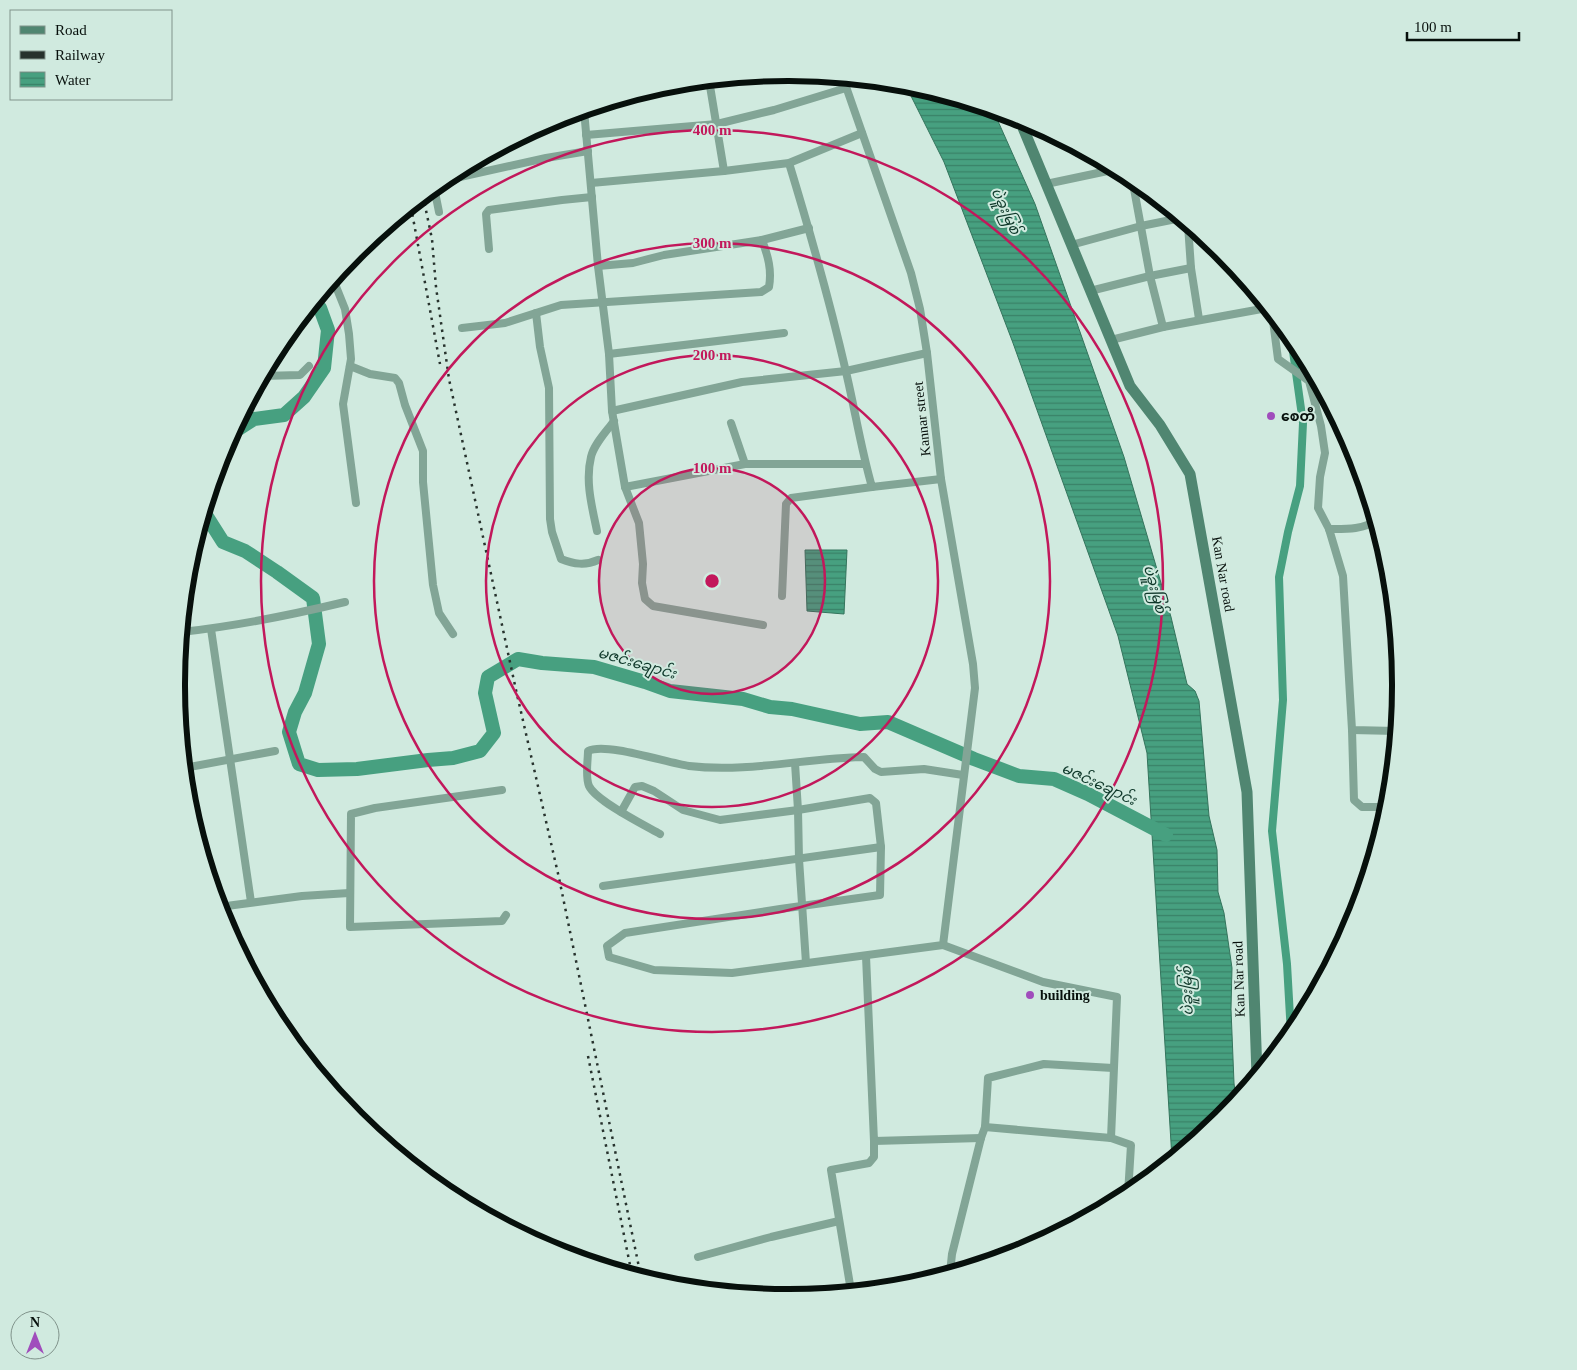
<svg xmlns="http://www.w3.org/2000/svg" width="1577" height="1370" viewBox="0 0 1577 1370" font-family="'Times New Roman','Noto Sans Myanmar',serif">
  <style>
    .water { fill: url(#water-rules); stroke: #34755d }
    .lines { fill: none; stroke-linecap: round; stroke-linejoin: round }
    .canal { stroke: #47a080; stroke-width: 8 }
    .river { stroke: #47a080; stroke-width: 14 }
    .street { stroke: #82a596; stroke-width: 8 }
    .secondary { stroke: #508671; stroke-width: 11 }
    .rail { stroke: #27322d; stroke-width: 2.5; stroke-dasharray: 2.5 5; stroke-linecap: butt }
    .ring { fill: none; stroke: #c2185b; stroke-width: 2.5 }
    .poi-dot { fill: #a04dbc; stroke: #d0eadf; stroke-width: 2 }
    .labels { text-anchor: middle; dominant-baseline: central; stroke-width: 4; stroke-linejoin: round; paint-order: stroke }
    .poi-label { font-size: 14px; font-weight: bold; fill: #07100c; stroke: #d0eadf; text-anchor: start }
    .street-label { font-size: 14px; fill: #07100c; stroke: #d0eadf }
    .water-label { font-size: 15px; font-style: italic; fill: #0f382a; stroke: #d0eadf }
    .rim { fill: none; stroke: #07100c; stroke-width: 6 }
    .centre { fill: #c2185b; stroke: #d0eadf; stroke-width: 2.5 }
    .ring-label { font-size: 15px; text-anchor: middle; font-weight: bold; fill: #c2185b; stroke: #d0eadf; stroke-width: 4; stroke-linejoin: round; paint-order: stroke }
  </style>
  <defs>
    <pattern id="water-rules" width="6" height="5" patternUnits="userSpaceOnUse" patternTransform="scale(1.25)"><rect width="6" height="5" fill="#47a080"/><path d="M0 2.5h6" fill="none" stroke="#398167"/></pattern>
  </defs>
  <rect width="100%" height="100%" fill="#d0eadf"/>
  <g class="water">
    <polygon points="905,84 993,110 1035,204 1124,457 1171,617 1187,684 1195,691 1199,701 1209,816 1217,850 1218,892 1224,913 1232,968 1231,1009 1234,1083 1236,1101 1221,1118 1172,1159 1147,753 1118,636 1013,343 944,162"/>
    <polygon points="805,550 847,550 844,614 807,611"/>
  </g>
  <g class="lines">
    <polyline class="canal" points="1291,1034 1287,964 1272,831 1283,700 1279,577 1288,532 1300,486 1303,423 1291,337"/>
    <g class="river">
      <polyline points="232,433 254,419 284,415 304,397 324,368 328,330 320,308 311,306"/>
      <polyline points="204,512 223,542 245,551 277,572 313,598 319,644 305,693 295,712 289,732 299,764 318,770 357,769 428,760 453,758 480,751 494,733 485,693 488,677 518,659 542,663 594,667 645,682 670,691 743,699 770,707 792,709 860,724 888,722 974,759 1019,776 1054,779 1088,794 1166,835"/>
    </g>
    <g class="street">
      <polyline points="709,80 724,171"/>
      <polyline points="584,110 598,266 609,354 612,411 625,487 639,523 643,564 642,583 645,599 653,606 763,625"/>
      <polyline points="1024,131 1039,128"/>
      <polyline points="586,135 717,124 774,110 846,88"/>
      <path d="M789,163C810,232 830,302 846,372C855,410 861,449 872,487L941,479"/>
      <polyline points="1132,178 1150,276 1163,327"/>
      <polyline points="442,181 546,158 588,151"/>
      <polyline points="591,183 724,171 789,163 862,133"/>
      <polyline points="1046,184 1117,169"/>
      <polyline points="434,187 439,212"/>
      <polyline points="1188,225 1191,268 1199,319"/>
      <polyline points="762,240 809,228"/>
      <polyline points="1071,245 1141,226 1181,218"/>
      <polyline points="489,249 486,214 489,210 562,200 592,197"/>
      <polyline points="333,279 345,309 349,334 351,359 343,404 356,503"/>
      <polyline points="1090,291 1150,276 1191,268"/>
      <path d="M536,313L540,347L549,388L550,519L552,532L561,559C574,564 585,566 598,560"/>
      <polyline points="1272,313 1278,359 1309,381 1321,426 1325,453 1320,477 1318,508 1329,529 1343,576 1352,730 1396,731"/>
      <path d="M462,328L505,323L561,305L761,292L769,287C772,270 768,256 762,240L664,255L633,263L598,266"/>
      <polyline points="1111,340 1163,327 1267,308"/>
      <polyline points="609,354 784,333"/>
      <polyline points="350,366 370,374 395,378 399,383 405,405 423,451 423,482 433,585 439,613 453,634"/>
      <polyline points="262,376 300,375 309,366"/>
      <polyline points="612,411 742,382 846,371 927,353"/>
      <polyline points="731,423 745,464"/>
      <polyline points="625,487 745,464 865,464"/>
      <path d="M1329,529C1343,529 1365,530 1375,520"/>
      <path d="M597,531C592,507 585,481 591,457C594,444 606,432 614,421"/>
      <polyline points="782,596 786,504 791,498 872,487"/>
      <polyline points="211,629 251,902"/>
      <path d="M181,632C237,626 291,615 345,602"/>
      <polyline points="1352,730 1354,800 1362,807 1389,807"/>
      <polyline points="795,763 798,810 799,859 806,963"/>
      <polyline points="184,768 275,751"/>
      <polyline points="1392,772 1392,731 1399,704"/>
      <polyline points="502,790 375,808 351,814 350,927 502,921 506,915"/>
      <polyline points="621,812 635,787 642,786 654,791 683,810 720,820 798,810 870,798 876,803 881,847 880,895 780,909 625,933 607,946 609,957 654,970 732,973 943,945 975,688 973,664 941,479 927,353 920,309 911,273 843,78"/>
      <path d="M660,834C644,825 596,801 589,786C585,777 588,760 588,751C606,742 667,763 689,766C747,773 806,758 864,757L875,769L881,772L924,769L963,775"/>
      <polyline points="603,886 881,847"/>
      <polyline points="219,907 302,896 349,893"/>
      <polyline points="943,945 1043,982 1117,997 1111,1138"/>
      <polyline points="866,956 874,1141 981,1138"/>
      <polyline points="985,1127 1111,1138 1131,1145 1128,1194"/>
      <polyline points="698,1257 771,1237 839,1221"/>
      <polyline points="950,1273 952,1254 981,1138 985,1127 988,1078 1044,1064 1113,1068"/>
      <polyline points="851,1291 831,1170 869,1163 874,1157 874,1141"/>
    </g>
    <polyline class="secondary" points="1019,118 1130,386 1160,425 1190,474 1247,792 1257,1075"/>
    <g class="rail">
      <polyline points="423,196 432,239 436,287 449,379 516,690 559,878 641,1277"/>
      <polyline points="411,207 440,364"/>
      <polyline points="588,1056 632,1275"/>
    </g>
  </g>
  <circle cx="712" cy="581" r="113" fill="#c2185b" fill-opacity=".12"/>
  <g class="ring">
    <circle cx="712" cy="581" r="113"/>
    <circle cx="712" cy="581" r="226"/>
    <circle cx="712" cy="581" r="338"/>
    <circle cx="712" cy="581" r="451"/>
  </g>
  <g class="poi-dot">
    <circle cx="1271" cy="416" r="5"/>
    <circle cx="1030" cy="995" r="5"/>
  </g>
  <g class="labels">
    <g class="poi-label">
      <text x="1281" y="416">စေတီ</text>
      <text x="1040" y="995">building</text>
    </g>
    <g class="street-label">
      <text transform="translate(922 419) rotate(-96)">Kannar street</text>
      <text transform="translate(1223 574) rotate(80)">Kan Nar road</text>
      <text transform="translate(1239 979) rotate(-92)">Kan Nar road</text>
    </g>
    <g class="water-label">
      <text transform="translate(1006 211) rotate(65)">ပဲခူးမြစ်</text>
      <text transform="translate(1155 589) rotate(75)">ပဲခူးမြစ်</text>
      <text transform="translate(637 663) rotate(16)">မဇင်းချောင်း</text>
      <text transform="translate(1099 784) rotate(25)">မဇင်းချောင်း</text>
      <text transform="translate(1187 991) rotate(-92)">ပဲခူးမြစ်</text>
    </g>
  </g>
  <path d="M0 0H1577V1370H0ZM788 81H789A603 603 0 0 1 1392 684V686A603 603 0 0 1 789 1289H788A603 603 0 0 1 185 686V684A603 603 0 0 1 788 81Z" fill="#d0eadf" fill-rule="evenodd"/>
  <path class="rim" d="M788 81H789A603 603 0 0 1 1392 684V686A603 603 0 0 1 789 1289H788A603 603 0 0 1 185 686V684A603 603 0 0 1 788 81Z"/>
  <circle cx="712" cy="581" r="8" class="centre"/>
  <g class="ring-label">
    <text x="712" y="135">400 m</text>
    <text x="712" y="248">300 m</text>
    <text x="712" y="360">200 m</text>
    <text x="712" y="473">100 m</text>
  </g>
  <rect x="10" y="10" width="162" height="90" fill="#d0eadf" stroke="#80938b"/>
  <rect x="20" y="26" width="25" height="8" fill="#508671" stroke="#80938b"/>
  <text x="55" y="35" font-size="15" fill="#07100c">Road</text>
  <rect x="20" y="51" width="25" height="8" fill="#27322d" stroke="#80938b"/>
  <text x="55" y="60" font-size="15" fill="#07100c">Railway</text>
  <rect x="20" y="72" width="25" height="15" fill="url(#water-rules)" stroke="#80938b"/>
  <text x="55" y="85" font-size="15" fill="#07100c">Water</text>
  <g transform="translate(35 1335)"><circle r="24" fill="#d0eadf" stroke="#80938b"/>
  <path d="M0-4L9 19L0 12L-9 19Z" fill="#a04dbc"/>
  <text y="-8" font-size="14" font-weight="bold" text-anchor="middle" fill="#07100c">N</text>
  </g>
  <path d="M1407 32v8h112v-8" fill="none" stroke="#07100c" stroke-width="2.5"/>
  <text x="1414" y="32" font-size="15" fill="#07100c" stroke="#d0eadf" stroke-width="4" paint-order="stroke">100 m</text>
</svg>
